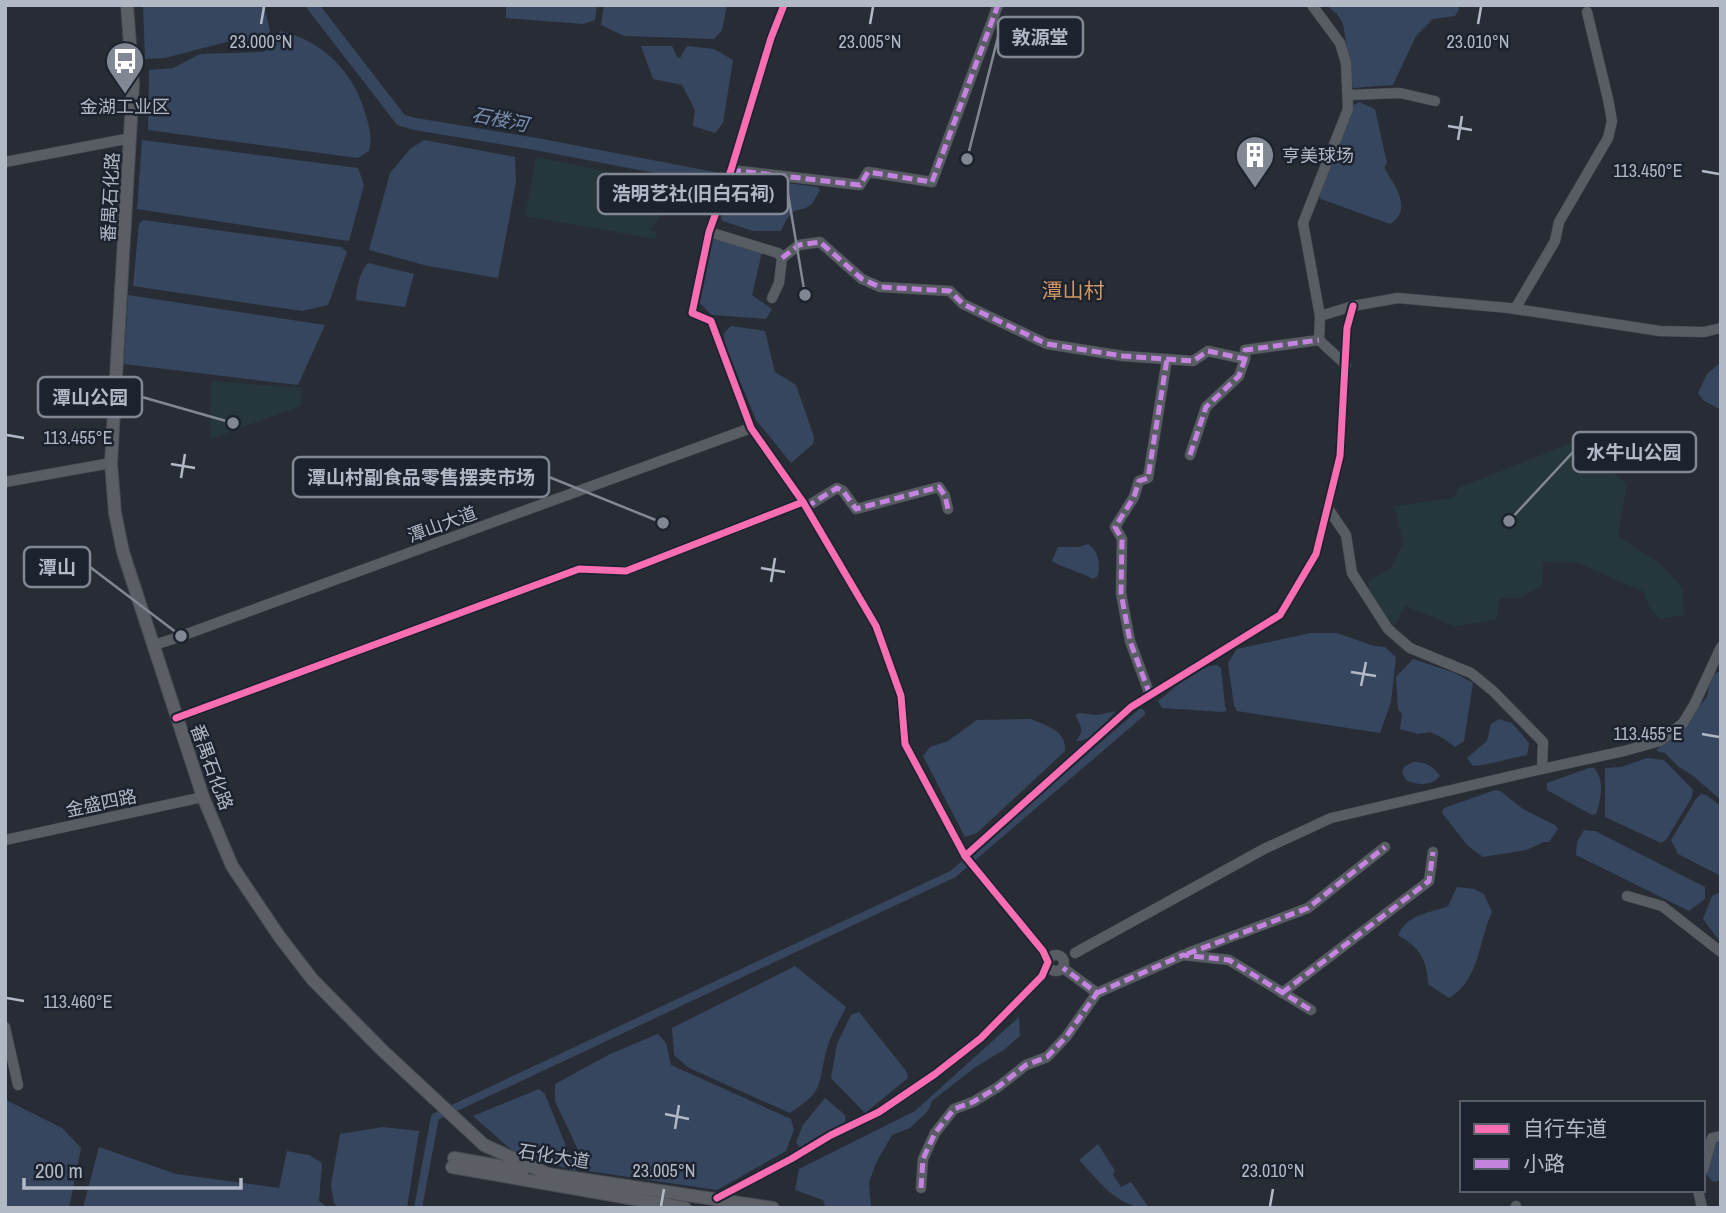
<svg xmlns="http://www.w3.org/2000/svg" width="1726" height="1213" viewBox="0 0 1726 1213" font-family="'Archivo Narrow','Noto Sans SC',sans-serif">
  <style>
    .green { fill: #26373b }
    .water { fill: #37465f }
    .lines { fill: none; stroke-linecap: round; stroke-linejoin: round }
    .canal { stroke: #37465f; stroke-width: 8 }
    .river { stroke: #37465f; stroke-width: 12 }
    .minor-casing { stroke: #44484e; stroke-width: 11 }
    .major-casing { stroke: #464a52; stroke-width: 14 }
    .minor { stroke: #585c63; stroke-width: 10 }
    .major { stroke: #5b5e65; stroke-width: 12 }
    .quiet { stroke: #c483df; stroke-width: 5; stroke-dasharray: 10 5; stroke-linecap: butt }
    .cycleway-casing { stroke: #1c232f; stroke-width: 11 }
    .cycleway { stroke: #f96db3; stroke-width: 7 }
    .ticks { fill: none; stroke: #b2b9c6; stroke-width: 2.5 }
    .labels { text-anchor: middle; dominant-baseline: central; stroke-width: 5; stroke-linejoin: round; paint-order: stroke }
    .poi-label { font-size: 18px; fill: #b2b9c6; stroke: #1c232f }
    .street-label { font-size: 18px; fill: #b2b9c6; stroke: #1c232f }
    .water-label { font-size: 19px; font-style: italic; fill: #7b8ead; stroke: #1c232f }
    .quarter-label { font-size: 21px; fill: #cf9764; stroke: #1c232f }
    .ticks-label { font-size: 18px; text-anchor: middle; fill: #b2b9c6; stroke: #1c232f; stroke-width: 5; stroke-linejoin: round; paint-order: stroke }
    .leader { fill: none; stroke: #828893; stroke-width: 2.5 }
    .callout-dot { fill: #828893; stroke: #1c232f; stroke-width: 2.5 }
    .callout { fill: #1c232f; stroke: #828893; stroke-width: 2.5 }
    .callout-label { font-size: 19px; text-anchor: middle; font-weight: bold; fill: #b2b9c6 }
  </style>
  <rect width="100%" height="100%" fill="#282d35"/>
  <g class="green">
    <path d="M536,157L653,181C659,199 667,215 649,230L657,232L656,239L525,216Z"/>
    <polygon points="211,381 302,388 301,406 210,439"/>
    <polygon points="1572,443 1627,483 1618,536 1660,564 1682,587 1684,615 1659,619 1648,605 1644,592 1578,563 1543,562 1542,586 1519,598 1500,598 1496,620 1455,626 1405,606 1393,628 1376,604 1367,582 1391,568 1403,543 1394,506 1454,498 1458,488"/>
  </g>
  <g class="water">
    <polygon points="143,5 264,5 270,31 265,41 230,41 165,58 145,59"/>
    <polygon points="506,5 597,5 595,20 583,24 506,18"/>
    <polygon points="604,5 727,5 722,30 714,39 624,36 601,25"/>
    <polygon points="1326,5 1457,5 1459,9 1455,16 1433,19 1416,36 1393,85 1353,88 1343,23 1337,14"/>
    <path d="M280,31C325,41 356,75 367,119C370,131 372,139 369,151L358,158L148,130L149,70L173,68L200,54L263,52L272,47Z"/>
    <polygon points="641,46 672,46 677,57 680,58 687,46 714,49 733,60 723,123 715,133 693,126 695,110 682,85 653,79"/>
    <path d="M1359,102L1375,109L1387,163L1384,168C1394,184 1414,210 1390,224L1321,199L1317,194L1352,106Z"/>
    <polygon points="142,140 358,168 364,185 349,241 137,209"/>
    <polygon points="424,140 515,157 516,182 498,278 428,266 369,250 390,173 410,149"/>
    <polygon points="734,182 779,182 818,187 820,190 812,204 806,208 794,211 786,220 781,231 753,231 723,221 721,218 727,192"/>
    <polygon points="143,220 341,247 347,252 328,305 302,311 133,286 139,224"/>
    <polygon points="711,238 762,252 752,295 772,309 766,319 712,315 696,300"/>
    <path d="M368,263L414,274L405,307L356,300C356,289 360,271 368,263Z"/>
    <polygon points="128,295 325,325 298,385 124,364"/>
    <polygon points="731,326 765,331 775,372 796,385 814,437 813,444 791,463 756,420 725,345 724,333"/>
    <polygon points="1721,362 1721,410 1703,400 1698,393 1707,374"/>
    <path d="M1088,544C1099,551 1100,564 1098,576L1093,579C1079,571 1065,569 1052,561L1058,547H1079Z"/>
    <polygon points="1311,633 1337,633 1374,646 1385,647 1396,657 1391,702 1380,733 1237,711 1234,705 1228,663 1237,649"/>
    <polygon points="1413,659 1455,673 1473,683 1464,741 1455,747 1443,738 1430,732 1418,734 1400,729 1402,714 1398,709 1396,677"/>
    <path d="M1217,665L1221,668L1225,706L1227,710L1223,712L1162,708L1158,701C1175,688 1196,666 1217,665Z"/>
    <polygon points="1721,671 1721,800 1692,775 1679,767 1665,753 1656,751 1687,721 1707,697 1711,675"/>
    <path d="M1116,711C1104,723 1095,741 1076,741C1085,731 1081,726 1075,715L1079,713L1097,715Z"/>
    <path d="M1031,719C1047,726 1067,731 1065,751L977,833L965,837L923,756L930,747L948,741L977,720Z"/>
    <path d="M1499,719L1512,723L1529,743L1527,755C1509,758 1490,765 1473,766L1467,758L1487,741L1491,724Z"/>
    <polygon points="1647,758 1664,760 1693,790 1692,797 1666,840 1661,843 1605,817 1605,768 1621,767"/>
    <path d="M1413,762C1426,762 1433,766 1440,776C1431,786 1418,786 1406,780L1402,772L1404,767Z"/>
    <path d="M1589,768H1594C1605,781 1601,799 1596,814L1592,815L1547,790V783Z"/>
    <polygon points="1495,790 1500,791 1523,809 1555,825 1558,829 1549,842 1544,842 1526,850 1483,857 1468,846 1442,813 1444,808"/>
    <polygon points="1701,794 1706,795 1721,806 1721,876 1678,854 1671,840 1696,799"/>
    <polygon points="1584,830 1595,831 1705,887 1705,899 1689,911 1576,855 1577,842"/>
    <path d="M1457,887L1474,889L1484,894L1492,912C1478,941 1480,980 1449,998L1428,984C1427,959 1420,948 1398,935C1408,914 1427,914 1448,906Z"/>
    <polygon points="1721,892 1721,943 1703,919 1712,896"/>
    <path d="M795,966L846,1007C840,1020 831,1034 827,1048C817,1085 826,1090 790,1113L689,1068L674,1055L672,1028Z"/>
    <polygon points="859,1012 907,1072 908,1078 865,1113 831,1078 837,1044 851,1015"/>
    <polygon points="1019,1017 1020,1036 1005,1049 974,1068 932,1101 928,1111 910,1128 892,1135 877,1161 869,1182 871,1208 826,1208 823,1200 795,1190 799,1169 915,1111"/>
    <polygon points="658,1034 666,1043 671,1065 791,1119 794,1130 786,1151 717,1190 588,1171 555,1101 555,1084 610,1054"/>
    <polygon points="539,1089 545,1094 576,1171 515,1153 473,1116"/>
    <polygon points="825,1098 845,1115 845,1125 801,1150 796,1142 803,1125"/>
    <polygon points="6,1100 62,1128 81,1148 69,1208 5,1208"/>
    <polygon points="383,1127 419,1131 407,1208 341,1208 334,1204 331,1184 340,1134"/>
    <polygon points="1721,1142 1721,1180 1713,1182 1706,1174 1712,1144"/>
    <path d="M1098,1144L1115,1171L1113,1175L1121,1187L1131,1182L1149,1208C1117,1208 1100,1182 1079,1160Z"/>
    <polygon points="99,1147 176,1174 279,1188 287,1151 309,1155 322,1163 319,1201 328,1208 83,1208"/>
  </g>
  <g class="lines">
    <polyline class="canal" points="418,1208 435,1117 953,874 1141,713"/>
    <polyline class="river" points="312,5 401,120 415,124 536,144 734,182"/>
    <g class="minor-casing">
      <g id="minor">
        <polyline points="1312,5 1340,43 1346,63 1348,109 1303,223 1320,316 1319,340 1346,365"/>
        <polyline points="1348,95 1400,93 1435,101"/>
        <polyline points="5,162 131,138"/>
        <polyline points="731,170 860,185 868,172 932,182 998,5"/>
        <polyline points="709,232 778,253 782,258 779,283 772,298"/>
        <polyline points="782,258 799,245 820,242 862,279 880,287 950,291 963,304 1047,344 1123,356 1193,361 1208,351 1245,359 1245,350 1319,340"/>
        <polyline points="1515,309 1555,241 1559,222 1608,138 1612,121 1608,99 1587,12"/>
        <polyline points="1320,316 1353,306 1398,298 1509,308 1660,331 1704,332 1721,328"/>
        <polyline points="1190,455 1206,407 1239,376 1245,359"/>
        <polyline points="5,482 111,463"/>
        <polyline points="806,507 837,488 843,491 856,509 939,487 945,496 948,509"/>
        <polyline points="1327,507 1346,535 1352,573 1388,629 1410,648 1471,673 1493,691 1543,742 1542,769 1624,751 1660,741 1683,723 1694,705 1721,647"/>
        <polyline points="184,635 751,428"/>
        <polyline points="154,645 179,637"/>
        <polyline points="1150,695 1130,641 1121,593 1122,539 1115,527 1134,497 1139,481 1148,478 1167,359"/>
        <polyline points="176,718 579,569 626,571 803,502"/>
        <polyline points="5,840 203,797"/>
        <polyline points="965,856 1131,707 1280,615 1316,554 1340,456 1347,328 1353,306"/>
        <polyline points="1627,896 1662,906 1721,952"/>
        <polyline points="1075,953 1264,849 1331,818 1542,769"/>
        <polyline points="1188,953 1308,908 1385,847"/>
        <circle cx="1056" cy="963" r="8"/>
        <polyline points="1097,993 1183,955 1229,960 1311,1010"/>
        <polyline points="1282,993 1429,881 1433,852"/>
        <polyline points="5,1027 18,1085"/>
        <polyline points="1703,1170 1712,1138 1721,1136"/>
        <polyline points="921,1188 923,1159 935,1133 954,1109 973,1102 998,1087 1026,1065 1047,1057 1066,1037 1097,993 1063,968"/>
        <polyline points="1698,1190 1702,1208"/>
        <polyline points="717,1198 791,1159 831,1135 879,1112 935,1074 981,1038 1042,976 1048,962 1043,951 965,856 905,744 901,696 876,626 803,502 751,428 711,321 692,313 709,232 731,170 771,38 784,5"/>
        <polyline points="1515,1208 1516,1206"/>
      </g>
    </g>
    <g class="major-casing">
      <g id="major">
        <polyline points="127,5 133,84 111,463 115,513 123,552 203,797 232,866 279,936 312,979 382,1050 484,1145 548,1174"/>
        <polyline points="454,1158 523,1170"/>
        <polyline points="452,1167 685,1208"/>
        <polyline points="541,1173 773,1208"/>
      </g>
    </g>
    <use href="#minor" class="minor"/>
    <use href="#major" class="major"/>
    <g class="quiet">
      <polyline points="731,170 860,185 868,172 932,182 998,5"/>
      <polyline points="782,258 799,245 820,242 862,279 880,287 950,291 963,304 1047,344 1123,356 1193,361 1208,351 1245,359 1245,350 1319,340"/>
      <polyline points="1190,455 1206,407 1239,376 1245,359"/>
      <polyline points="806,507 837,488 843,491 856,509 939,487 945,496 948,509"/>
      <polyline points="1150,695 1130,641 1121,593 1122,539 1115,527 1134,497 1139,481 1148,478 1167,359"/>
      <polyline points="1187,954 1308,908 1385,847"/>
      <polyline points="1097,993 1183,955 1229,960 1311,1010"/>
      <polyline points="1282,993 1429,881 1433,852"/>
      <polyline points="921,1188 923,1159 935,1133 954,1109 973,1102 998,1087 1026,1065 1047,1057 1066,1037 1097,993 1063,968"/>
    </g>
    <g class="cycleway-casing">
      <g id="cycleway">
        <polyline points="176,718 579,569 626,571 803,502"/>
        <polyline points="965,856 1131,707 1280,615 1316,554 1340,456 1347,328 1353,306"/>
        <polyline points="717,1198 791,1159 831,1135 879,1112 935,1074 981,1038 1042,976 1048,962 1043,951 965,856 905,744 901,696 876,626 803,502 751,428 711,321 692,313 709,232 731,170 771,38 784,5"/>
      </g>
    </g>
    <use href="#cycleway" class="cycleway"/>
  </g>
  <path class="ticks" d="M261,24L264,7M870,24L873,7M1478,24L1481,7M1448,126L1472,130M1458,140L1462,116M1702,171L1719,174M7,435L24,438M171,464L195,468M181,478L185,454M761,568L785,572M771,582L775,558M1351,672L1376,676M1361,686L1366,662M1702,734L1719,737M7,998L24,1001M665,1114L689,1119M675,1129L679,1105M661,1206L664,1189M1270,1206L1273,1189"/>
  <defs>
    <g id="bus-pin" transform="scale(2.0125)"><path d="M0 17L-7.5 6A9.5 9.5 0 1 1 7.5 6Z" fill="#828893" stroke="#1c232f"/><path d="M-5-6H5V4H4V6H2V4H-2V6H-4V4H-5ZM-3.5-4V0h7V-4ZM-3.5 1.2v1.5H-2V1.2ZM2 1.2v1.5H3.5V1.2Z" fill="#fff"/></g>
    <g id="building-pin" transform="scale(2.0125)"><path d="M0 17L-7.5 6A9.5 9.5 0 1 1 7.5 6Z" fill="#828893" stroke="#1c232f"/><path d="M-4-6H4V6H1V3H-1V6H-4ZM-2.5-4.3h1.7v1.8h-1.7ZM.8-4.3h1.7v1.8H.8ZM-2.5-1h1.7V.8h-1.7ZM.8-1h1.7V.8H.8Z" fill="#fff"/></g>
  </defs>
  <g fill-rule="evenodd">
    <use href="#bus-pin" x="125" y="61"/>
    <use href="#building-pin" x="1255" y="155"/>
  </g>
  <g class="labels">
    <g class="poi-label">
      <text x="125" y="106">金湖工业区</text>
      <text x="1282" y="155" text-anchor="start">亨美球场</text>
    </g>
    <g class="street-label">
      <text transform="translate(110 197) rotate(-87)">番禺石化路</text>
      <text transform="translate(442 524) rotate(-20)">潭山大道</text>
      <text transform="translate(212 767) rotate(70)">番禺石化路</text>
      <text transform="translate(101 803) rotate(-12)">金盛四路</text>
      <text transform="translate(554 1156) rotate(9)">石化大道</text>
    </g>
    <g class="water-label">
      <text transform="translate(500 119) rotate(11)">石楼河</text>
    </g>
    <g class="quarter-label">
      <text x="1073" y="290">潭山村</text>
    </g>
  </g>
  <g class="ticks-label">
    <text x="261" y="48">23.000°N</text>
    <text x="870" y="48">23.005°N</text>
    <text x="1478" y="48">23.010°N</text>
    <text x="1648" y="177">113.450°E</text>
    <text x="78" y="444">113.455°E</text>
    <text x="1648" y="740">113.455°E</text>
    <text x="78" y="1008">113.460°E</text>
    <text x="664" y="1177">23.005°N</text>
    <text x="1273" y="1177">23.010°N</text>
  </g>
  <path class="leader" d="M967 159L998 37M805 295L788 194M233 423L142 397M1509 521L1573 452M663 523L549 477M181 636L90 567"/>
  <g class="callout-dot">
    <circle cx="967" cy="159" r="7"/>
    <circle cx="805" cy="295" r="7"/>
    <circle cx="233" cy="423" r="7"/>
    <circle cx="1509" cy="521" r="7"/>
    <circle cx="663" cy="523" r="7"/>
    <circle cx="181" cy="636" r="7"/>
  </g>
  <g class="callout">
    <rect x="998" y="17" width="85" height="40" rx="7"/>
    <rect x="598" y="174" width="190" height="40" rx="7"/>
    <rect x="38" y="377" width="104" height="40" rx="7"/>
    <rect x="1573" y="432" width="123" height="40" rx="7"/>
    <rect x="293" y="457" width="256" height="40" rx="7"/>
    <rect x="24" y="547" width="66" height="40" rx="7"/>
  </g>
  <g class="callout-label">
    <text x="1040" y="44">敦源堂</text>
    <text x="693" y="200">浩明艺社(旧白石祠)</text>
    <text x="90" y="404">潭山公园</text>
    <text x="1634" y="459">水牛山公园</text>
    <text x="421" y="484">潭山村副食品零售摆卖市场</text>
    <text x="57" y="574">潭山</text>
  </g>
  <rect width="1726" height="1213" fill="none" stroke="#b2b9c6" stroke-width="14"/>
  <rect x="1460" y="1101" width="245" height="91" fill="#1c232f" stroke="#585f6b" stroke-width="2"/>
  <rect x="1474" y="1124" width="35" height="10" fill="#f96db3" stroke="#585f6b" stroke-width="2"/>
  <text x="1523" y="1136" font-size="21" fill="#b2b9c6">自行车道</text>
  <rect x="1474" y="1159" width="35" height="10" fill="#c483df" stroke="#585f6b" stroke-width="2"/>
  <text x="1523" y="1171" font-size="21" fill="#b2b9c6">小路</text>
  <path d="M24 1178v10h217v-10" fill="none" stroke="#b2b9c6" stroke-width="3.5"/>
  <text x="35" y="1178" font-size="21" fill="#b2b9c6" stroke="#1c232f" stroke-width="5" paint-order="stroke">200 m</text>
</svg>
